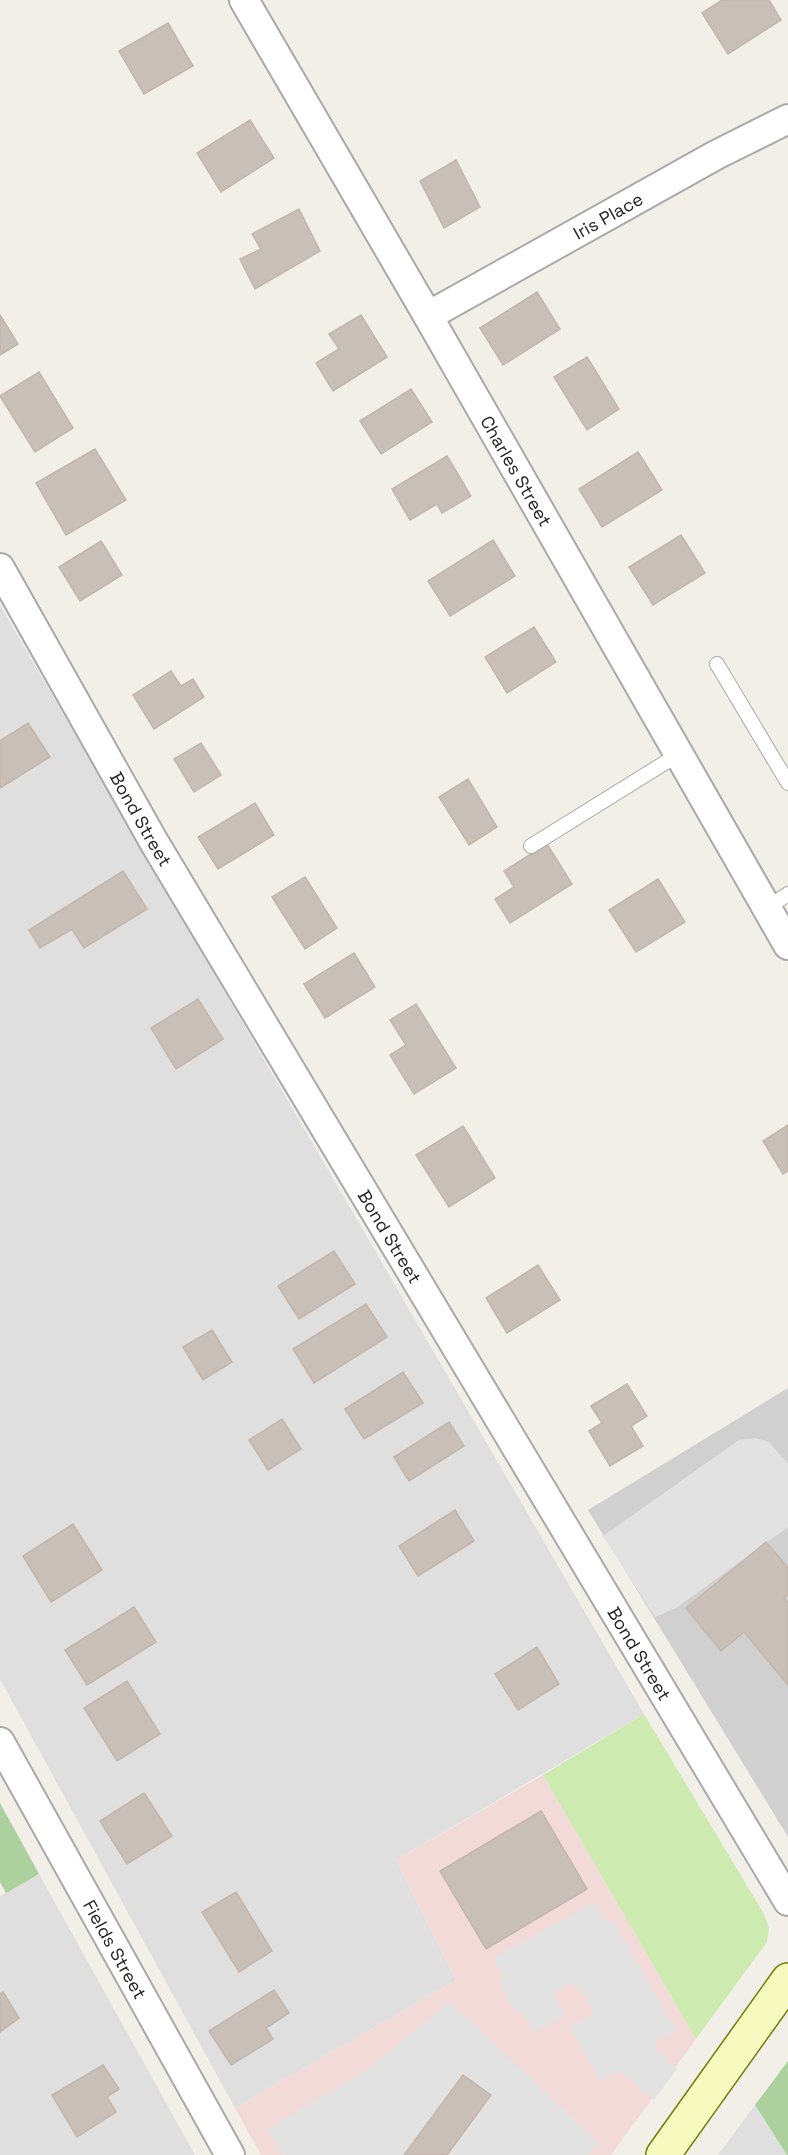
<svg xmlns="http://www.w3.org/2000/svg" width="788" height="2155" viewBox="0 0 788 2155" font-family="'Space Grotesk',sans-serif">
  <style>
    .residential { fill: #e0dfdf }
    .commercial { fill: #f2dad9 }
    .religious { fill: #d0d0d0 }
    .grass { fill: #cdebb0 }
    .forest { fill: #add19e }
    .parking { fill: #e2e2e2 }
    .building { fill: #c7bfb8; stroke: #c4b6ab; stroke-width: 1.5 }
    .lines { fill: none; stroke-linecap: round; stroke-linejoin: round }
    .service-casing { stroke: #a9a9a9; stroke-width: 16 }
    .minor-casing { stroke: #a9a9a9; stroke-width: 32 }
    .secondary-casing { stroke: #707d05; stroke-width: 36 }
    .service { stroke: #fff; stroke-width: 14 }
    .minor { stroke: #fff; stroke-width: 28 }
    .secondary { stroke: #f7fabf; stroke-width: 33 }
    .labels { text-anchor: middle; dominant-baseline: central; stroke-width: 5; stroke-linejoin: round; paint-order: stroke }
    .street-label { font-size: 18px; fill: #222; stroke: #fff }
  </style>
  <rect width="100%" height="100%" fill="#f2efe9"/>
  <g class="residential">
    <polygon points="0,605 644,1714 396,1860 456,1980 235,2108 0,1679"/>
    <polygon points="39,1874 195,2155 0,2155 0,1896"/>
    <polygon points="755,2105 787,2155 718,2155"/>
  </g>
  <polygon class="commercial" points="543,1775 696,2039 611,2155 261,2155 235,2108 456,1980 396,1860"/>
  <polygon class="religious" points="788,1388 788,1837 588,1510"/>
  <polygon class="grass" points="644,1714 764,1914 769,1928 767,1942 696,2039 543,1775"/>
  <g class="forest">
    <polygon points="0,1803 39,1874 6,1893 0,1882"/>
    <polygon points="788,2061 788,2155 787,2155 755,2105"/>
  </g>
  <g class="parking">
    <polygon points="756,1438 769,1442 788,1464 788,1527 676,1608 655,1617 603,1536 739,1440"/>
    <polygon points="595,1902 605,1920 613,1921 676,2030 655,2041 656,2049 677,2069 654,2100 623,2073 618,2071 600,2081 570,2027 591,2015 593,2011 583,1993 576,1985 569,1983 558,1989 554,1994 565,2016 534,2032 523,2013 516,2012 499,1984 503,1977 493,1958"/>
    <polygon points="450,2002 598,2143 589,2155 447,2155 491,2096 463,2075 404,2155 282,2155 268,2129 367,2070"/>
  </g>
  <g class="building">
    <polygon points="722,0 769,0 781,20 728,54 702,13"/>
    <polygon points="168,23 193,66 144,94 119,51"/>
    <polygon points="250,120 274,158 221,192 197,153"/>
    <polygon points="456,160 480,207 444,228 420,181"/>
    <polygon points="299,209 320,251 255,289 240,259 261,249 252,234"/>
    <polygon points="537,292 560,329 503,365 480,328"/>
    <polygon points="0,315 18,344 0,355"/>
    <polygon points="361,315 387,357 333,391 316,363 339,349 329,334"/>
    <polygon points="587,357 619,409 587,430 554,377"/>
    <polygon points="39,372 73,428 35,452 0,396"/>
    <polygon points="411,389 432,422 381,454 360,421"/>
    <polygon points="95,449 126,500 66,535 36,483"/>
    <polygon points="638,452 662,490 602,527 579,489"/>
    <polygon points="447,456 471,496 442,513 437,504 410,520 392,489"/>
    <polygon points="681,535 705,573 653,605 629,567"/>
    <polygon points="493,540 515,576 450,616 428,581"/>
    <polygon points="101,541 122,575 80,601 59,567"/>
    <polygon points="534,627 556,662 507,693 485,657"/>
    <polygon points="171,671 181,686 193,679 204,697 154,729 133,695"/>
    <polygon points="28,723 50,757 0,788 0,741"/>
    <polygon points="201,743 221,775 194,792 174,759"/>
    <polygon points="468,779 497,827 469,845 439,797"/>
    <polygon points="255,803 274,835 218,869 198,837"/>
    <polygon points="547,844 572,884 510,923 495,899 514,887 504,871"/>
    <polygon points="123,871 147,909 84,948 72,929 40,948 29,930"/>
    <polygon points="305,877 337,928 305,949 272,897"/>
    <polygon points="658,879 685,922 636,952 609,910"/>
    <polygon points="354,953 375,987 325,1018 304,984"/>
    <polygon points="198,999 223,1039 176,1069 151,1028"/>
    <polygon points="416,1004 456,1068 414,1094 390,1055 406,1045 390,1020"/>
    <polygon points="788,1125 788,1171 783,1174 763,1141"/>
    <polygon points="463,1126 495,1178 449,1207 416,1155"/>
    <polygon points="334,1251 355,1284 299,1319 278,1286"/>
    <polygon points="538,1265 560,1300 507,1333 486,1298"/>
    <polygon points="366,1304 387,1337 314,1383 293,1349"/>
    <polygon points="212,1330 232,1362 203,1380 183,1347"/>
    <polygon points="403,1372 423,1403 364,1439 345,1409"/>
    <polygon points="627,1384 647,1416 631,1426 643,1446 610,1466 589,1431 602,1423 591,1406"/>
    <polygon points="282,1419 301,1449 268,1470 249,1440"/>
    <polygon points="449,1422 464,1446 409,1481 394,1457"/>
    <polygon points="455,1510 474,1541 418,1576 399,1546"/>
    <polygon points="73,1524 102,1570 51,1602 23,1556"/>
    <polygon points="766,1542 788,1568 788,1594 784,1598 788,1603 788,1685 744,1632 721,1651 686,1608"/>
    <polygon points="134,1607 156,1642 87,1685 65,1650"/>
    <polygon points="537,1647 559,1684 518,1710 495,1674"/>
    <polygon points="127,1681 160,1734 117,1761 84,1708"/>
    <polygon points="144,1793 172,1836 127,1864 100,1821"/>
    <polygon points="541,1811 587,1889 486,1949 440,1871"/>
    <polygon points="236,1892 272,1951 239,1972 202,1912"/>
    <polygon points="274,1990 289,2013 266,2028 273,2039 231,2065 209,2031"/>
    <polygon points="3,1992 19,2018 0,2032 0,1994"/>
    <polygon points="103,2065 119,2089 107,2097 116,2112 77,2137 52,2095"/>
    <polygon points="463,2075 491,2095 447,2155 404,2155"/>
  </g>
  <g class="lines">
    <g class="service-casing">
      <g id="service">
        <polyline points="717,664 788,783"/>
        <polyline points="531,846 679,754"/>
        <polyline points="767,908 788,894"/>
      </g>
    </g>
    <g class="minor-casing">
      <g id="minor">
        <path id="s1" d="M244,0L428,316L788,945"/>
        <path id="s2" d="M428,316L716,155L788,119"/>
        <path id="s3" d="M0,568L154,842L788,1901"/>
        <path id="s4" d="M0,1742L230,2155"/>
      </g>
    </g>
    <g class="secondary-casing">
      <polyline id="secondary" points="663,2155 788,1980"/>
    </g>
    <use href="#service" class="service"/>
    <use href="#minor" class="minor"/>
    <use href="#secondary" class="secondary"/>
  </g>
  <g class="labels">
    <g class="street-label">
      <text stroke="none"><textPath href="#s2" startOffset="206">Iris Place</textPath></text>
      <text stroke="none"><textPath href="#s1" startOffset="544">Charles Street</textPath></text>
      <text stroke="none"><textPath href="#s3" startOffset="288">Bond Street</textPath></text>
      <text stroke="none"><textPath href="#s3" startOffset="774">Bond Street</textPath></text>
      <text stroke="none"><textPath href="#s3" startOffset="1260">Bond Street</textPath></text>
      <text stroke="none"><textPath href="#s4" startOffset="237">Fields Street</textPath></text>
    </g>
  </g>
</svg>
